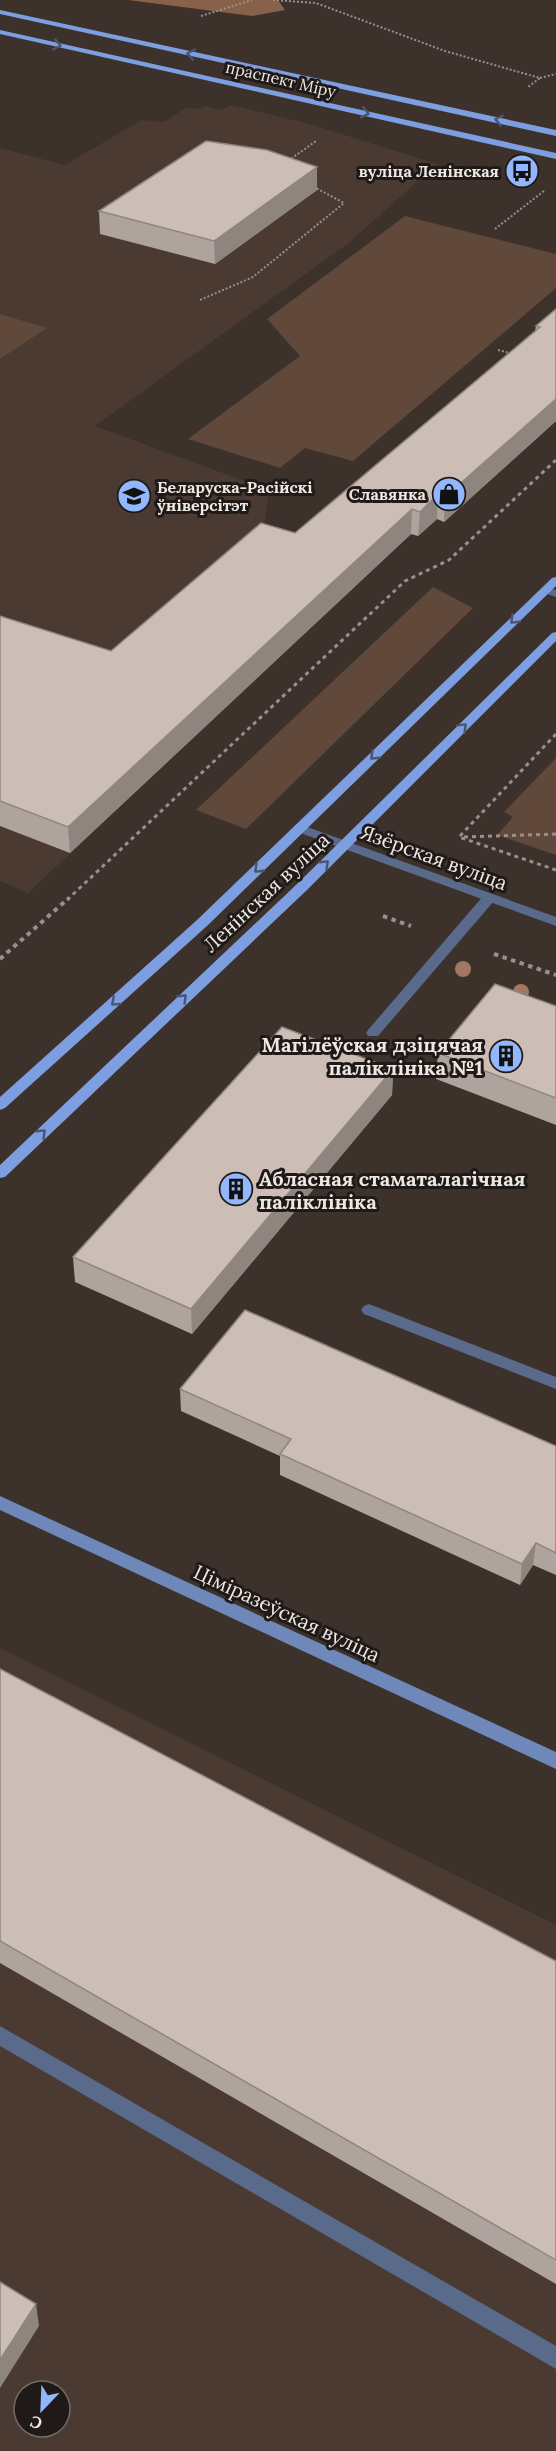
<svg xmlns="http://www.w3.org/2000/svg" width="556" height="2451" viewBox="0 0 556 2451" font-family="Lora,serif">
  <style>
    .built { fill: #4a3a31; fill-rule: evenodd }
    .green { fill: #60483b }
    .forest { fill: #88614b }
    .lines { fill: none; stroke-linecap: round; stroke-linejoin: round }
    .path-far2 { stroke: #99908b; stroke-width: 2; stroke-dasharray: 2 2; stroke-linecap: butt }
    .path-far1 { stroke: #99908b; stroke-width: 3; stroke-dasharray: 4 4; stroke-linecap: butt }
    .path { stroke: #99908b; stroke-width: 4; stroke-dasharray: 4.5 4.5; stroke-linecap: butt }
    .service { fill: #5a6a8a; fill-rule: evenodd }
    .minor { fill: #5a6a8a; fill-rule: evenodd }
    .secondary { fill: #6e88ba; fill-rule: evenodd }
    .primary { fill: #7d9ee0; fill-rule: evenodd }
    .tree { fill: #a17861 }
    .wall { fill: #afa39d }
    .shaded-wall { fill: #8f857f }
    .building { fill: #ccbeb6; stroke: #8f857f; stroke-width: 1.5 }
    .oneway { stroke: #495572 }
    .labels { text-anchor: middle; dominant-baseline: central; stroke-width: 6; stroke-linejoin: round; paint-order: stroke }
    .far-street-label { font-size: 16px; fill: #efe7e3; stroke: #1f1a18 }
    .far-poi-label { font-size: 16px; font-weight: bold; fill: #efe7e3; stroke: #1f1a18; text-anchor: end }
    .street-label { font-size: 20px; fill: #efe7e3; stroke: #1f1a18 }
    .poi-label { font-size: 20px; font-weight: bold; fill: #efe7e3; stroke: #1f1a18; text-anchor: end }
  </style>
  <rect width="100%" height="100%" fill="#3c312b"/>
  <g class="built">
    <polygon points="231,105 310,124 437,164 350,242 95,426 269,490 261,548 364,579 28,893 0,881 0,148 65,165 141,120 164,122 187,107 199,109 205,106 222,110"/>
    <path d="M0,1648L556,1925V2451H0ZM24,2391H60V2427H24Z"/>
  </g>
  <g class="green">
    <polygon points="405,216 556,254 556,288 353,461 305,448 280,468 188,439 300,356 267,319"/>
    <polygon points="0,314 47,328 0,359"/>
    <polygon points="433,587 473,608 246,829 196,810"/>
    <polygon points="556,758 556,855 497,835 513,817 504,812"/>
  </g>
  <polygon class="forest" points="128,0 278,0 285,10 252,16"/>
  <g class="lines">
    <g class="path-far2">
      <polyline points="273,0 316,3 445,51 540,78 528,87"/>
      <polyline points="201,16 252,0"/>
      <polyline points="540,78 556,74"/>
      <polyline points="288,161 316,141"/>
      <polyline points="495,229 544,191"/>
      <polyline points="200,300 253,277 344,203 312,186"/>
      <polyline points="498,350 513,354"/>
    </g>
    <g class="path-far1">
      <polyline points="556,734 459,837 556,870"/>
      <polyline points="464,837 556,834"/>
      <polyline points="67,900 405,581 449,560 556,460"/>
    </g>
    <g class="path">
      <polyline points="383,916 411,926"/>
      <polyline points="494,954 556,975"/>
      <polyline points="0,959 69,898"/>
    </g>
    <g class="service">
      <polygon points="545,587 556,590 556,597 541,592 541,588"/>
      <polygon points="489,894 496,898 494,901 378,1036 368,1036 366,1033 368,1030 484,895"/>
      <polygon points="369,1304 556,1377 556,1389 364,1314 361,1310 364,1306"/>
      <polygon points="0,2026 556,2346 556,2369 0,2046"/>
    </g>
    <polygon class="minor" points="299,824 556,917 556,926 295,831 293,828 295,825"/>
    <polygon class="secondary" points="0,1496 556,1752 556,1769 0,1510"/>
    <g class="primary">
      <polygon points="0,10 556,130 556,136 0,14"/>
      <polygon points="0,30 556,153 556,159 0,34"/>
      <polygon points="556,577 556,586 207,926 5,1108 0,1110 0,1097 197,920 552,578"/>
      <polygon points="556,632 556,641 307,890 5,1177 0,1178 0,1165 297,884 552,633"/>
    </g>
  </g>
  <g class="tree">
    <circle cx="463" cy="969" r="8"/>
    <circle cx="521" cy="992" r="8"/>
  </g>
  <g class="wall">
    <polygon points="317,190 215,264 100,234 99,211"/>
    <polygon points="556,309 556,421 444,522 437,519 418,536 411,534 70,853 0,826 0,616 111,651 295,533 535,331 536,326"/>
    <polygon points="556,1006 556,1125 436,1079 438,1053"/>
    <polygon points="393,1069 392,1095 192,1334 75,1282 73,1257"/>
    <polygon points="180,1389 556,1446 556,1575 533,1565 520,1585 280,1475 280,1456 181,1411"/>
    <polygon points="0,1669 556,1961 556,2284 0,1963"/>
  </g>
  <g class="shaded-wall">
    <polygon points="317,167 317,190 215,264 214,241"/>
    <polygon points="556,399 556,421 444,522 445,497"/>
    <polygon points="438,494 437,519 418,536 420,512"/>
    <polygon points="412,509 411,534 70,853 68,827"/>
    <polygon points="393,1069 392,1095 192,1334 191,1309"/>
    <polygon points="536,1543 533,1565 520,1585 522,1564"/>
    <polygon points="36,2304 39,2326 0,2388 0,2360"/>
  </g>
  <g class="building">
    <polygon points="206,141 267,150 317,167 214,241 99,211"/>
    <polygon points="556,309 556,399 445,497 438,494 420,512 412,509 68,827 0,801 0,616 111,651 261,523 295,533 540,327 536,326"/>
    <polygon points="495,984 556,1006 556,1098 438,1053"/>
    <polygon points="282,1027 393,1069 191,1309 73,1257"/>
    <polygon points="245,1310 556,1446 556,1553 536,1543 522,1564 280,1454 291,1439 180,1389"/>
    <polygon points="0,1669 556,1961 556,2260 0,1941"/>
    <polygon points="0,2282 36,2304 0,2360"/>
  </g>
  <defs><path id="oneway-chevron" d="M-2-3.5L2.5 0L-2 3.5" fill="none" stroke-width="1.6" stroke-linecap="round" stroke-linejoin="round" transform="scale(1.5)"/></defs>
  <g class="oneway">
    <use href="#oneway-chevron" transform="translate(57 45) rotate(12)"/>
    <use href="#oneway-chevron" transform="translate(191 54) rotate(-168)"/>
    <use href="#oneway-chevron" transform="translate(365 113) rotate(13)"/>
    <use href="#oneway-chevron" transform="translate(499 120) rotate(-168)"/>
    <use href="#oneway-chevron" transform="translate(514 620) rotate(136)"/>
    <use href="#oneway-chevron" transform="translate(463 727) rotate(-45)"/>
    <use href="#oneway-chevron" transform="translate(374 756) rotate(136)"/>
    <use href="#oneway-chevron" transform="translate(325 864) rotate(-44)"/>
    <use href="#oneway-chevron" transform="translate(258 869) rotate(136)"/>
    <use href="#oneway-chevron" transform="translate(183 998) rotate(-44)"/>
    <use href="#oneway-chevron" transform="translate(115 1002) rotate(138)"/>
    <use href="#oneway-chevron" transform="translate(42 1133) rotate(-44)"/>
  </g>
  <defs>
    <g id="bus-disc" transform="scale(1.725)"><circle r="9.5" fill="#93b7fd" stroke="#1f1a18"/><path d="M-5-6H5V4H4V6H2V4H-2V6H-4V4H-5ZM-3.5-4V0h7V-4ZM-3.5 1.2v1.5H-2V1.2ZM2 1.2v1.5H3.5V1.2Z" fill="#111"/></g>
    <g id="shop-disc" transform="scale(1.725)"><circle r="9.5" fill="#93b7fd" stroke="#1f1a18"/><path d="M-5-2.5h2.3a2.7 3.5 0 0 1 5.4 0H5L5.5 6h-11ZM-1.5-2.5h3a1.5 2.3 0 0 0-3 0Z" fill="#111"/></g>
    <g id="university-disc" transform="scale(1.725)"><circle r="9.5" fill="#93b7fd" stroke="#1f1a18"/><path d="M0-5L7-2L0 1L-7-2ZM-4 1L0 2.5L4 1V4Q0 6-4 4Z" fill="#111"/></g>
    <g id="building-disc" transform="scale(1.725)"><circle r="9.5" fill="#93b7fd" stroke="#1f1a18"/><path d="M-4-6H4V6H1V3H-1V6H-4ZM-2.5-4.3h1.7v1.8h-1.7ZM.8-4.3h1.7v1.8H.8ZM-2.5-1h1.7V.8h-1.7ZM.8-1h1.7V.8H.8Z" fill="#111"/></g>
  </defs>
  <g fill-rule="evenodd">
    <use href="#bus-disc" x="522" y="171"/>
    <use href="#shop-disc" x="449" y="494"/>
    <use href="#university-disc" x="134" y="496"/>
    <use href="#building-disc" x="506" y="1056"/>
    <use href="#building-disc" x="236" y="1189"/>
  </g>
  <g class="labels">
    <g class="far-street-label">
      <text transform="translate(281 79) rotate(13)">праспект Міру</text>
    </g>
    <g class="far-poi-label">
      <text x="499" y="171">вуліца Ленінская</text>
      <text x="157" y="487" text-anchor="start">Беларуска-Расійскі<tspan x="157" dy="18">ўніверсітэт</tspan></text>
      <text x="426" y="494">Славянка</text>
    </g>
    <g class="street-label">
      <text transform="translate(434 857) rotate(20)">Язёрская вуліца</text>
      <text transform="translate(266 892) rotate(-43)">Ленінская вуліца</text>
      <text transform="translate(287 1613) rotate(25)">Ціміразеўская вуліца</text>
    </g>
    <g class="poi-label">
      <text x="483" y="1044">Магілёўская дзіцячая<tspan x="483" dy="23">паліклініка №1</tspan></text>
      <text x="259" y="1178" text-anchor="start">Абласная стаматалагічная<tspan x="259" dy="23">паліклініка</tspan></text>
    </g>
  </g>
  <g transform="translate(42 2409) rotate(203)"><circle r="28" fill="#1f1a18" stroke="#726c69" stroke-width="1.5"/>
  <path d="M0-4.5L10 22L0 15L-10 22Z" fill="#93b7fd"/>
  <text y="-9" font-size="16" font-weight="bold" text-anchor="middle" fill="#efe7e3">С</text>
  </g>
</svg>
